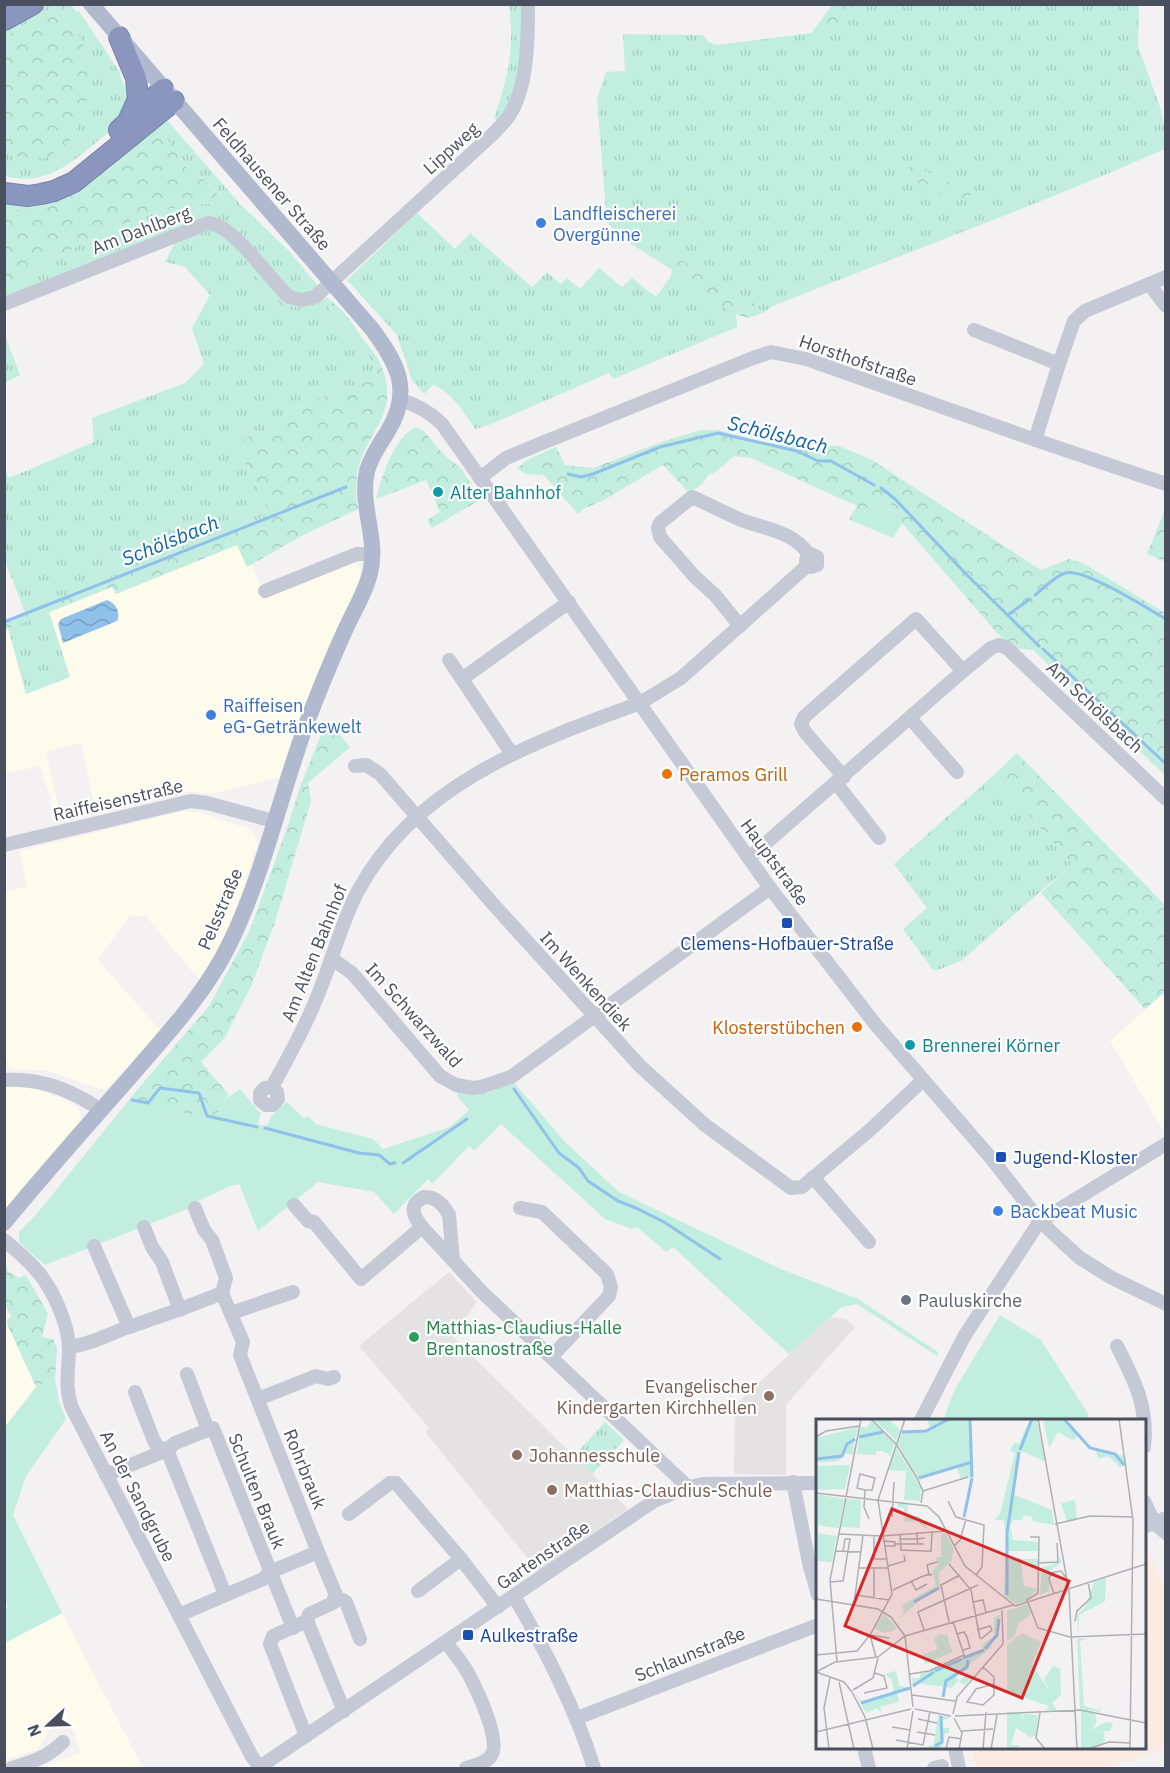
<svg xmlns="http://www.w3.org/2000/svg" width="1170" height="1773" viewBox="0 0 1170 1773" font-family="'IBM Plex Sans',sans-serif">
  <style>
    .commercial { fill: #fcfbec }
    .education { fill: #e4e2e3 }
    .medical { fill: #fbebe3 }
    .grass { fill: url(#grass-tufts) }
    .forest { fill: url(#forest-crowns) }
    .park { fill: #c1eede }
    .water { fill: url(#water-waves) }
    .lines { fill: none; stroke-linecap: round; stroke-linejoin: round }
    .stream { stroke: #90c1ea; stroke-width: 3 }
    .highway-casing { stroke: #7581a9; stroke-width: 22 }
    .minor { stroke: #c5c9d5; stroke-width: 14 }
    .major { stroke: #b1b9ce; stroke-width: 16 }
    .highway { stroke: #8a96bd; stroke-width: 20 }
    .shop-dot { fill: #3f7fe0; stroke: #fff; stroke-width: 2 }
    .culture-dot { fill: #0f9aa8; stroke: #fff; stroke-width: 2 }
    .food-dot { fill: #e8710a; stroke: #fff; stroke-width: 2 }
    .transit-dot { fill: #1a4fb4; stroke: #fff; stroke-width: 2 }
    .worship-dot { fill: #6b7280; stroke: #fff; stroke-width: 2 }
    .leisure-dot { fill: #2e9e5b; stroke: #fff; stroke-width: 2 }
    .education-dot { fill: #8d6e63; stroke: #fff; stroke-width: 2 }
    .labels { text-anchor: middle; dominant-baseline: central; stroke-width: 4.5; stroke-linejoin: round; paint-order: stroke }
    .street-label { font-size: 18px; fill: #494f5e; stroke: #fff }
    .shop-label { font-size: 18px; fill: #366cbe; stroke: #fff; text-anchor: start }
    .culture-label { font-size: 18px; fill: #0d838f; stroke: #fff; text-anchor: start }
    .food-label { font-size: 18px; fill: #c56008; stroke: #fff; text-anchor: start }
    .transit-label { font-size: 18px; fill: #164399; stroke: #fff; text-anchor: start }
    .worship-label { font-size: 18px; fill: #5b616d; stroke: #fff; text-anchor: start }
    .leisure-label { font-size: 18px; fill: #27864d; stroke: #fff; text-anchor: start }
    .education-label { font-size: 18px; fill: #785e54; stroke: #fff; text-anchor: start }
    .water-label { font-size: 20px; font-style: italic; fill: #1163a8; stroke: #fff }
    .inset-river { fill: none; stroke: #90c1ea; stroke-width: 3 }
    .inset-road { fill: none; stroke: #afb0b6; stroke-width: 1.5 }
    .view { fill: #d62828; fill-opacity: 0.15; stroke: #d62828; stroke-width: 3 }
    .inset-edge { fill: none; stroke: #494f5e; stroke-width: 3 }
  </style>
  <defs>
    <pattern id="grass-tufts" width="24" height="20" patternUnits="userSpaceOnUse" patternTransform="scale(1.5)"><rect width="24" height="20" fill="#c1eede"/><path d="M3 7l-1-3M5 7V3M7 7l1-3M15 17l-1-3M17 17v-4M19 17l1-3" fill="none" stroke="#a7cec1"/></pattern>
    <pattern id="forest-crowns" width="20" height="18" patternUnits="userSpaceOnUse" patternTransform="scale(1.5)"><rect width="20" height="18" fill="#c1eede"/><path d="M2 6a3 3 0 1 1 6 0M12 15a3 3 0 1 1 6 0" fill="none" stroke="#a7cec1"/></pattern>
    <pattern id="water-waves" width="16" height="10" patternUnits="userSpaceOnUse" patternTransform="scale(1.5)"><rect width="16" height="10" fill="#90c1ea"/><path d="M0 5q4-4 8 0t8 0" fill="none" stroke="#789fc1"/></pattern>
  </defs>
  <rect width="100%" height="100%" fill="#f3f1f1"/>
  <g class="commercial">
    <polygon points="237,545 247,567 252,564 260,584 263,583 267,595 354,561 362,570 361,576 320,670 279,779 278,778 212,794 183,791 96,812 81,743 46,752 62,820 53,822 49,801 51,800 40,766 5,774 5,630 8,628 26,694 45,688 70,677 49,612 113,586 116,594"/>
    <polygon points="183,811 198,812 247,828 253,832 258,842 234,919 200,981 145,915 129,917 98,960 162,1032 106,1089 94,1087 49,1071 10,1069 4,1054 4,885 7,891 27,886 19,851"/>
    <polygon points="1165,992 1166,1128 1163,1130 1110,1041"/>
    <polygon points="11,1085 34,1088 70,1102 79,1109 81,1117 81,1121 5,1212 5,1086"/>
    <polygon points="4,1304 36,1387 5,1427 4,1427"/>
    <polygon points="62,1613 143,1768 37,1768 81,1753 70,1722 50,1729 38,1749 5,1760 5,1643"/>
  </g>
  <g class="education">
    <polygon points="449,1272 477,1302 452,1336 628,1509 538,1571 426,1433 429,1428 359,1346"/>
    <polygon points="829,1317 846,1319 855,1327 786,1405 786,1475 734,1474 735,1405"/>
  </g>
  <polygon class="medical" points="1145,1544 1165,1588 1165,1749 1105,1768 976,1768 971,1748 1144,1748"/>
  <g class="grass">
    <path d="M48,5H71L77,12L79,11L119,71L123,84L133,93C127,104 122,117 115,126C109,133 100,139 93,145C67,167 41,186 5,176V153L25,158L59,5L5,36V29Z"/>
    <path d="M509,5H524L518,81L511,103L499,122L494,118C508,77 515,49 509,5Z"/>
    <path d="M853,5H1139L1138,46L1161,110L1165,132V149C1036,206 902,254 771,307L763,313L754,303L666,251L655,259L629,243L607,223L597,99L606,72L625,71L623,34L703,35L708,42L717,45L811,33L815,28H840Z"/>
    <path d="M164,120H167L240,204L288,250L319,287L315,291L296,295L220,221L5,298V281H9C78,250 146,198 226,204L227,202L198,175L186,168L177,154L158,136L99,177L36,211L5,209V198L30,201Z"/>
    <path d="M417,213L455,249L470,233L532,287L547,272L561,284L567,278L580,289L599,268L622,287L632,278L656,297L671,276L735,314L737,320V327L613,379L609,373L489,425L475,429C464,412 453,395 434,384L424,394L412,380L397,335L347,280Z"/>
    <path d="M214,228L223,232L251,265L252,271L282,306L328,307C345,324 375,354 377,378L300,405L275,426L236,442L270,515L25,612L5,561L4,467L9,478L94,442L92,418L185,383L204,364L192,328L210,295L185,267L165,262L176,240Z"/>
    <polygon points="4,333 20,375 5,383 4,383"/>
    <polygon points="49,612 70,677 26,694 8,628"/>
    <polygon points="994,775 1072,864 961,961 938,970 933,970 903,929 927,908 894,864"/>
    <polygon points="605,1422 624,1440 592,1474 574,1456"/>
  </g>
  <g class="forest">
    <polygon points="59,5 68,7 88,58 86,108 72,139 46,158 25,158 4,153 5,36"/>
    <polygon points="832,5 853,5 841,28 815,28"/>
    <path d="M158,136C176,139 174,156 186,167C189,170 194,172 198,175C208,183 216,194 227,202L226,204C146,198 78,250 9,281H5L4,209L36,211L99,177Z"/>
    <path d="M909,164L973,193L963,200C943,195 910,190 909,164Z"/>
    <polygon points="666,251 754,303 763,313 748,318 735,314 671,276 672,270 655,259"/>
    <path d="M251,265L286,301L318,302L327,298C343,308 352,323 363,339C368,346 375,353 379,361C400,406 376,422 361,459C355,475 355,493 358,509L305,534L247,567L237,545L116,594L112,587L5,630V620L270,515L236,442L275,426L300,405L377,378C376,356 344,323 329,307L282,306L252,271Z"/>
    <path d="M415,427L423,430L444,455L460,467L481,499L432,528L427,520L440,512L426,480L376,499C383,474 392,442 415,427Z"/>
    <polygon points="700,430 718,430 767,443 839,446 872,460 1041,570 1069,559 1083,563 1165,613 1165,775 1033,650 1013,648 997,633 902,523 890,503 876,498 855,522 849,519 857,506 751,458 734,456 713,474 710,473 702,484 689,493 663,465 602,501 585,508 578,514 544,475 526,474 517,468 529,459 556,447 565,465 593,468 659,443"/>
    <polygon points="1165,509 1165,562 1147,554"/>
    <polygon points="327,720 350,747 308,783 311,801 274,925 251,986 224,1039 201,1062 229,1095 216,1106 220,1111 210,1118 130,1104 129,1100 137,1090 209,1006 250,930 287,828 301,784"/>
    <polygon points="1017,753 1165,905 1165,992 1145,1009 1041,893 1072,864 994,775"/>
    <polygon points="4,1257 8,1271 19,1278 25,1275 31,1284 48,1314 42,1337 53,1339 57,1348 55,1379 36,1387 7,1324 7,1319 11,1317 5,1304"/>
  </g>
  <g class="park">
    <polygon points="876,498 890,503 902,523 893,538 855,522"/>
    <path d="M512,1080L565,1142L619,1192L783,1270L858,1299L938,1352L937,1356L857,1304L842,1307L789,1354L673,1247L666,1252L637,1227L632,1229L605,1219L501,1124L474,1151L469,1146L432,1184L428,1179L394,1214L374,1192L318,1182L258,1231L239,1184L228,1187L192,1204L193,1207L45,1265L19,1242V1232L35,1216L129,1100L131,1104L210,1118L219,1111L215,1106L240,1089L261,1114L258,1124L267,1126L272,1115L287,1102L303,1118L308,1116L316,1124L373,1139L383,1149L450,1127L469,1110L457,1096L458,1092C479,1098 495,1093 512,1080Z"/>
    <polygon points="1000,1315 1041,1340 1088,1414 1088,1420 943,1420 955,1389"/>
    <polygon points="55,1379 59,1402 66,1419 26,1476 13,1515 62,1613 5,1643 5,1609 8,1606 4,1599 5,1427 36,1387"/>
  </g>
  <path class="water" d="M107,600C116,603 121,613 117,621L63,643L58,624L61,619Z"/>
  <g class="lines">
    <g class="stream">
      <polyline points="568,474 581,477 593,474 660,447 718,433 797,451 818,461 831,461 874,485"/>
      <polyline points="881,488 895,499 964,572 1039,646"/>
      <path d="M1035,595C1044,588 1054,577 1065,573C1083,567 1146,608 1166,619"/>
      <polyline points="1008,615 1030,599"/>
      <polyline points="4,622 346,487"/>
      <polyline points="1043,649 1166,764"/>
      <polyline points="514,1089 559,1153 579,1168 588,1181 618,1201 636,1208 664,1222 720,1259"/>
      <polyline points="132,1100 148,1103 160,1088 199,1093 207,1116 257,1127"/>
      <polyline points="265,1128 359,1153 379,1155 390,1164 395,1163"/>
      <polyline points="403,1163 467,1119"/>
    </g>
    <g class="highway-casing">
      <g id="highway">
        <polyline points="4,20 33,4"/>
        <polyline points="119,37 136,78 138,99 129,119"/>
        <polyline points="119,130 163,89"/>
        <polyline points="4,193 28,196 41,194 54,191 74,182 174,101"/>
      </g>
    </g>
    <g class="minor">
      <polyline points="1149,284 1166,306"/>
      <path d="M4,304L208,223C233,224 269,279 289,297L302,300L315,297L495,132C500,126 506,121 510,114C528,86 528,37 528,4"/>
      <polyline points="974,330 1059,364"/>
      <path d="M401,400C417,405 430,412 442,424L770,888L876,1025L991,1158L1040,1221L1059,1239L1080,1258L1112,1278L1166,1304"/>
      <polyline points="1035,440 1059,364 1074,321 1085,311 1166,277"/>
      <polyline points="480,478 506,458 537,445 753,358 771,352 806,359 1047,444 1166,484"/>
      <polyline points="265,591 357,554 372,554"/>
      <path d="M740,626L715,595L695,577L660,537L658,528L660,523L692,497C708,504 723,512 739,519C763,529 795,531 809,555"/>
      <polyline points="449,660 462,679"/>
      <polyline points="910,718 957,772"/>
      <polyline points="512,754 462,679 569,602"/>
      <polyline points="355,766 366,765 380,774 493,904 640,1066 705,1125 791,1188 802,1187 870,1130 923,1080"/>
      <polyline points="844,777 805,732 801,724 804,717 916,619 963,671"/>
      <polyline points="836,783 879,838"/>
      <polyline points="4,845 191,801 207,803 273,821"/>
      <polyline points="750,857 963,671 991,648 999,645 1007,648 1166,799"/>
      <polyline points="332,959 352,973 440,1076 456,1085 473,1088 481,1087 511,1077 770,888"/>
      <path d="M4,1080C42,1078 71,1090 101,1110"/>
      <path d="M272,1087L265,1088L260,1093V1100L266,1105H273L278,1099L277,1092L272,1087C288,1058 305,1028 317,997C332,962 340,925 358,891C415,784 533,742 640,703L681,678L808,565L811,567L817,565V557L811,554L807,556L806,561L808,565"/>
      <polyline points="813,1177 869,1242"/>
      <polyline points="294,1205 308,1221 314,1222 361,1279 422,1227"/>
      <polyline points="195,1208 204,1230 212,1240 226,1278 222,1293"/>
      <polyline points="520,1208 542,1212 607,1274 611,1287 609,1296 551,1357"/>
      <polyline points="144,1227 152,1247 162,1262 180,1310"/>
      <path d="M4,1240C16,1250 28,1260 38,1272C53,1289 69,1326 69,1348C69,1369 64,1387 72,1408L251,1755L260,1768"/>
      <polyline points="94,1246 129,1327"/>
      <path d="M453,1260L449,1215C444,1205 435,1196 424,1197C408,1205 413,1216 422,1227L482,1292L688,1487"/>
      <polyline points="231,1313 293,1292"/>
      <path d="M1117,1346C1134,1379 1149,1409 1144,1447"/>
      <path d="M69,1347C89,1345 107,1335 126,1328C158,1317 191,1306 222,1293L243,1342L240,1355L318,1552L270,1572L263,1579L179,1615"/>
      <polyline points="135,1392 154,1441 158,1447 167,1450 175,1443 208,1430 187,1374"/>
      <polyline points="258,1399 316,1376 328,1379 334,1377"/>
      <polyline points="921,1420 965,1335 1040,1221 1166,1144"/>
      <polyline points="208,1430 213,1428 293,1628"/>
      <polyline points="106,1475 167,1450 225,1594"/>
      <polyline points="793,1482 809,1563 818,1595"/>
      <polyline points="1144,1501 1155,1524 1166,1533"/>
      <polyline points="349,1514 390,1483 396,1483 461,1559 498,1607"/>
      <polyline points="1144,1527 1166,1518"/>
      <polyline points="418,1591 461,1559"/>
      <path d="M514,1596C546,1652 575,1707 594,1768"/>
      <polyline points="334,1599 343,1600 346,1602 360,1639"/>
      <polyline points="307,1621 309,1614 333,1603 336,1595 318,1552"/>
      <path d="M446,1642C453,1652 462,1662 468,1673C476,1688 502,1741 491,1756C486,1763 474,1766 466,1768"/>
      <polyline points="577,1718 818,1625"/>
      <polyline points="306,1736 270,1644 273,1636 307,1621 344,1711"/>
      <polyline points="864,1748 869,1768"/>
      <polyline points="955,1748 959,1768"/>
      <path d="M12,1768C32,1762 48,1757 63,1742"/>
      <polyline points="258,1768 654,1501 688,1487 703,1484 818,1483"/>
      <polyline points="934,1768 942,1766"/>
    </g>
    <path class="major" d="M4,1223C45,1173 88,1125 131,1076C166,1035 205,994 229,945C265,872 281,790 310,714C322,684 334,653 348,624C356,607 366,591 370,573C379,539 359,506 367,471C371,456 380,444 388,431C413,390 397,363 372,329L91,4"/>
    <use href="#highway" class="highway"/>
  </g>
  <g class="shop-dot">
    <circle cx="541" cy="223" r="6"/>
    <circle cx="211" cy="715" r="6"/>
    <circle cx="998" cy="1211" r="6"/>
  </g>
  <g class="culture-dot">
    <circle cx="438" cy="492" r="6"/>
    <circle cx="910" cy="1045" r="6"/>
  </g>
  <g class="food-dot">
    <circle cx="667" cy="774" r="6"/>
    <circle cx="857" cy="1027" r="6"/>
  </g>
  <g class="transit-dot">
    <rect x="781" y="917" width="12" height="12" rx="3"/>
    <rect x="995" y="1151" width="12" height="12" rx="3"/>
    <rect x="462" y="1629" width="12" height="12" rx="3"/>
  </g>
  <circle class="worship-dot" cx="906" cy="1300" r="6"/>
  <circle class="leisure-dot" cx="414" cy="1337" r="6"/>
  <g class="education-dot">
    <circle cx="769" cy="1396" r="6"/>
    <circle cx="517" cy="1455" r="6"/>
    <circle cx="552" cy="1490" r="6"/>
  </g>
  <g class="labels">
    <g class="street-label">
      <text transform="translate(451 148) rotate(-42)">Lippweg</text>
      <text transform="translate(272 184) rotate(49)">Feldhausener Straße</text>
      <text transform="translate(141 230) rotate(-21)">Am Dahlberg</text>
      <text transform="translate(858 360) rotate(19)">Horsthofstraße</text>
      <text transform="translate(1095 707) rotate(43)">Am Schölsbach</text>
      <text transform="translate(118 800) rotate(-13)">Raiffeisenstraße</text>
      <text transform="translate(775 862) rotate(54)">Hauptstraße</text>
      <text transform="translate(220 909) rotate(-67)">Pelsstraße</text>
      <text transform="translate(314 953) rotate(-68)">Am Alten Bahnhof</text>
      <text transform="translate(586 981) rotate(48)">Im Wenkendiek</text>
      <text transform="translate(414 1015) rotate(48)">Im Schwarzwald</text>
      <text transform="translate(305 1469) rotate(68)">Rohrbrauk</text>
      <text transform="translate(257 1491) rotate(68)">Schulten Brauk</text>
      <text transform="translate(138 1496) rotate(63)">An der Sandgrube</text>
      <text transform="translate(543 1555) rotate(-34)">Gartenstraße</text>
      <text transform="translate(690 1654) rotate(-22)">Schlaunstraße</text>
    </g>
    <g class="shop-label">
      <text x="553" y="213">Landfleischerei<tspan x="553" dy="21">Overgünne</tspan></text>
      <text x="223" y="705">Raiffeisen<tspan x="223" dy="21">eG-Getränkewelt</tspan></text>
      <text x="1010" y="1211">Backbeat Music</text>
    </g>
    <g class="culture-label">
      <text x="450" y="492">Alter Bahnhof</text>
      <text x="922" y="1045">Brennerei Körner</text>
    </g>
    <g class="food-label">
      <text x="679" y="774">Peramos Grill</text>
      <text x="845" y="1027" text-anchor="end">Klosterstübchen</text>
    </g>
    <g class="transit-label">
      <text x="787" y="943" text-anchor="middle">Clemens-Hofbauer-Straße</text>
      <text x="1013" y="1157">Jugend-Kloster</text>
      <text x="480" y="1635">Aulkestraße</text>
    </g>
    <g class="worship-label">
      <text x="918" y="1300">Pauluskirche</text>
    </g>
    <g class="leisure-label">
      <text x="426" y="1327">Matthias-Claudius-Halle<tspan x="426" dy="21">Brentanostraße</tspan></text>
    </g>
    <g class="education-label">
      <text x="757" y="1386" text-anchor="end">Evangelischer<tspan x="757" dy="21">Kindergarten Kirchhellen</tspan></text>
      <text x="529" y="1455">Johannesschule</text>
      <text x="564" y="1490">Matthias-Claudius-Schule</text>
    </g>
    <g class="water-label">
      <text transform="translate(778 434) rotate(14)">Schölsbach</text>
      <text transform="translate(170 540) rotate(-22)">Schölsbach</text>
    </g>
  </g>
  <g transform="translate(816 1419)">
    <rect width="330" height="330" fill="#f3f1f1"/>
    <path d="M57,0H73L84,11L80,21ZM111,0H154L156,59L145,60L141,48L102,60L81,24L85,14L110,12L119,8L114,9ZM227,0H248L262,16L258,22L242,13L233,29ZM55,1L67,13L54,16L68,14L78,24L75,37L67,32H60V36L41,35L44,7L51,9ZM42,8L39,20L31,25L39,21L37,36L29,34L23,42L0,44V19ZM79,27L105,68L104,82L88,81L90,52L72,51ZM196,75L236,91L238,106L216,102V98L208,96L206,101H197L194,106L197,121L222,123V132H191ZM191,140H222V149H215L214,143L205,144L208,167L222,170L209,182L200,184L199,172L191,168ZM211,185L215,195L203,204L198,218L191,222V192ZM206,214L225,223L216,245L234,273L228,260L237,247L244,250L245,276L236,284L241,291H230L233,287L191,273V226ZM124,215L131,216L135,230L123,234L118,219ZM38,273L45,282L81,274L83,283L64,288L66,295L61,289L50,294ZM269,292L279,294L281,302L275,311L290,303L297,304L294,312L269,313ZM191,293L207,294L206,303L208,295L222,296L220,317L214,318L193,304L200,309L195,326H203V330H191Z" fill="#c1eede"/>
    <path d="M214,0H220L230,43L205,32L203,37L192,115L191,168H199L200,184L209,182L211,178L217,176L210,183L199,185L188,177L190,119L188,102L179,100L184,95L199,34L194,31L198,24L203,25ZM280,30L309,37L311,47L304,48L292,37L282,40ZM259,81L261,101L251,103L245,84ZM244,139L246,143L234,152L233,172L224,176L226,148L236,146ZM290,159L289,182L263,196L262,217L261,197L269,188L278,163ZM185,195L175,228L139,258L144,262L151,254L156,258L149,266L142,262L135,269L102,264L97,267L96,259H104V255L167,231L166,226L178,217V199ZM261,219L272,220L264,222L268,287L283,291L285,286L284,293L264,290ZM122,230L124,234L135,230L137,233L109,245L106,236ZM265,292H269V310L286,305L269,311L288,313L289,322L277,330H265Z" fill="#c1eede"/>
    <path d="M0,75L28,80L23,109L0,106ZM30,80L45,81L44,109L25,108Z" fill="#c1eede"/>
    <path d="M82,83L91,84L92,98L103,97L113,112L101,102L89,103L88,89L82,88ZM0,114L21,117L16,143L0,142ZM129,114L138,130L135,142L123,154L124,170L109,176L89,195L80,201L88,195L86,186L120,167L116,152L122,146L120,138H125V115ZM68,195L81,209L77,212L68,214L58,209ZM80,252L83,267L94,269L81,275L78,274L76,261L69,255ZM122,296L133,298L134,299L127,301V309H133V314H129L126,329L107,330L118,325Z" fill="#c1eede"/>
    <path d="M34,46L29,70L0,71V54L5,53H0V47Z" fill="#c1eede"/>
    <path class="inset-river" d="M154,0L156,58M248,0L274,29L299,35L308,46M86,13L110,12L133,0M43,18L67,13M204,31L216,0M0,40L26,37L31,25L39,20M103,59L156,43M148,98L156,59M191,176V114L203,33M98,183L123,169M169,230L181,216L183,200M147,239L168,231M119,252L146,240M97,267L118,253M127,278L130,262L151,248L152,241M45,284L94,269M119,327L126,323L125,297"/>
    <path class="inset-road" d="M55,0L80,25L101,59L107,72L105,84M222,0L253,172L261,330M303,0L317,101L314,330M0,18L10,12L43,7M49,71L41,69L44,55L59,59L56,71H49L48,88L53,100M107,72L152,58M0,74L111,87L123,98L149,147L199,187L330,145M132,82L140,98L168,106L166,148L160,156M76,98L78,63M239,105L274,97L317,98M23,115L66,117L130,112M84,115L85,131L109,132H115L116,114M58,116V140H71M214,118H223L222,174L211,181L222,209L254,218L330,215M85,120H101V113M67,122L79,123V127H68M79,125H102M108,125H102L101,120L109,119M138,127L144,121L150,100M19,132L45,133M223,144L242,143L241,124M133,145L155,171L164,220M72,147L89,142L88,136M43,149H73M113,155L111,146L121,143M95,162L100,171L111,165M14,163L27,162L34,120H29L27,133M77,171L105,158L113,155L116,156H109M238,175L233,160L235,154L245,152L251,160M40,176L73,181M58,179V150M0,180L62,190L75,198L89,217L97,288M157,183L167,181L170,194M38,185L47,116M259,202L261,192L275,179L272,163M133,203L125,166L144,156M108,211L102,193L162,166M161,211L174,207L176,211L165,220M141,215L148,213L151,218L154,229L147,231M54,216L60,238M54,216L73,219M0,236L41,232L54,216L76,175L62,81L89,0M62,238L89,217L197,186M21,243L14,161L45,0M167,248L178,258V276L167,286L151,283L160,270L178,265M0,253L19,243L62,238M0,253L28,263L36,273M94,255L113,252L148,236L137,202M23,263L38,330M37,271L57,259L62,239M36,273L49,298L57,330M48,274L71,269L68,257L59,254M96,276L139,282M99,290L135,297M224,294L220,319L229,330M137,295L141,278L187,225L186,191M139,297L264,291L330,304M138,299L146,314L143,330M102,300L121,304M76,308L94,311M146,312L177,310M0,313L95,290M101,313L119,316M80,321L107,326L114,293M275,329L293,323L315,324M13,330L8,289L14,259M91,330L97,292M130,330L133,318L146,320M167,330L170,293M175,330L181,296"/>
    <path class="view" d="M76,90L253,162L206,279L29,207Z"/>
    <rect width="330" height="330" class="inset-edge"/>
  </g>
  <rect width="1170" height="1773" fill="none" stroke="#494f5e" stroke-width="12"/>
  <g transform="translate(48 1725) rotate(248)" stroke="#ffffff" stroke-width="4.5" paint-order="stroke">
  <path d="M0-4.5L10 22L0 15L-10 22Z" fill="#494f5e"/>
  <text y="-9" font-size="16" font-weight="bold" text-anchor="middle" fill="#494f5e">N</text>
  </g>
</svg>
